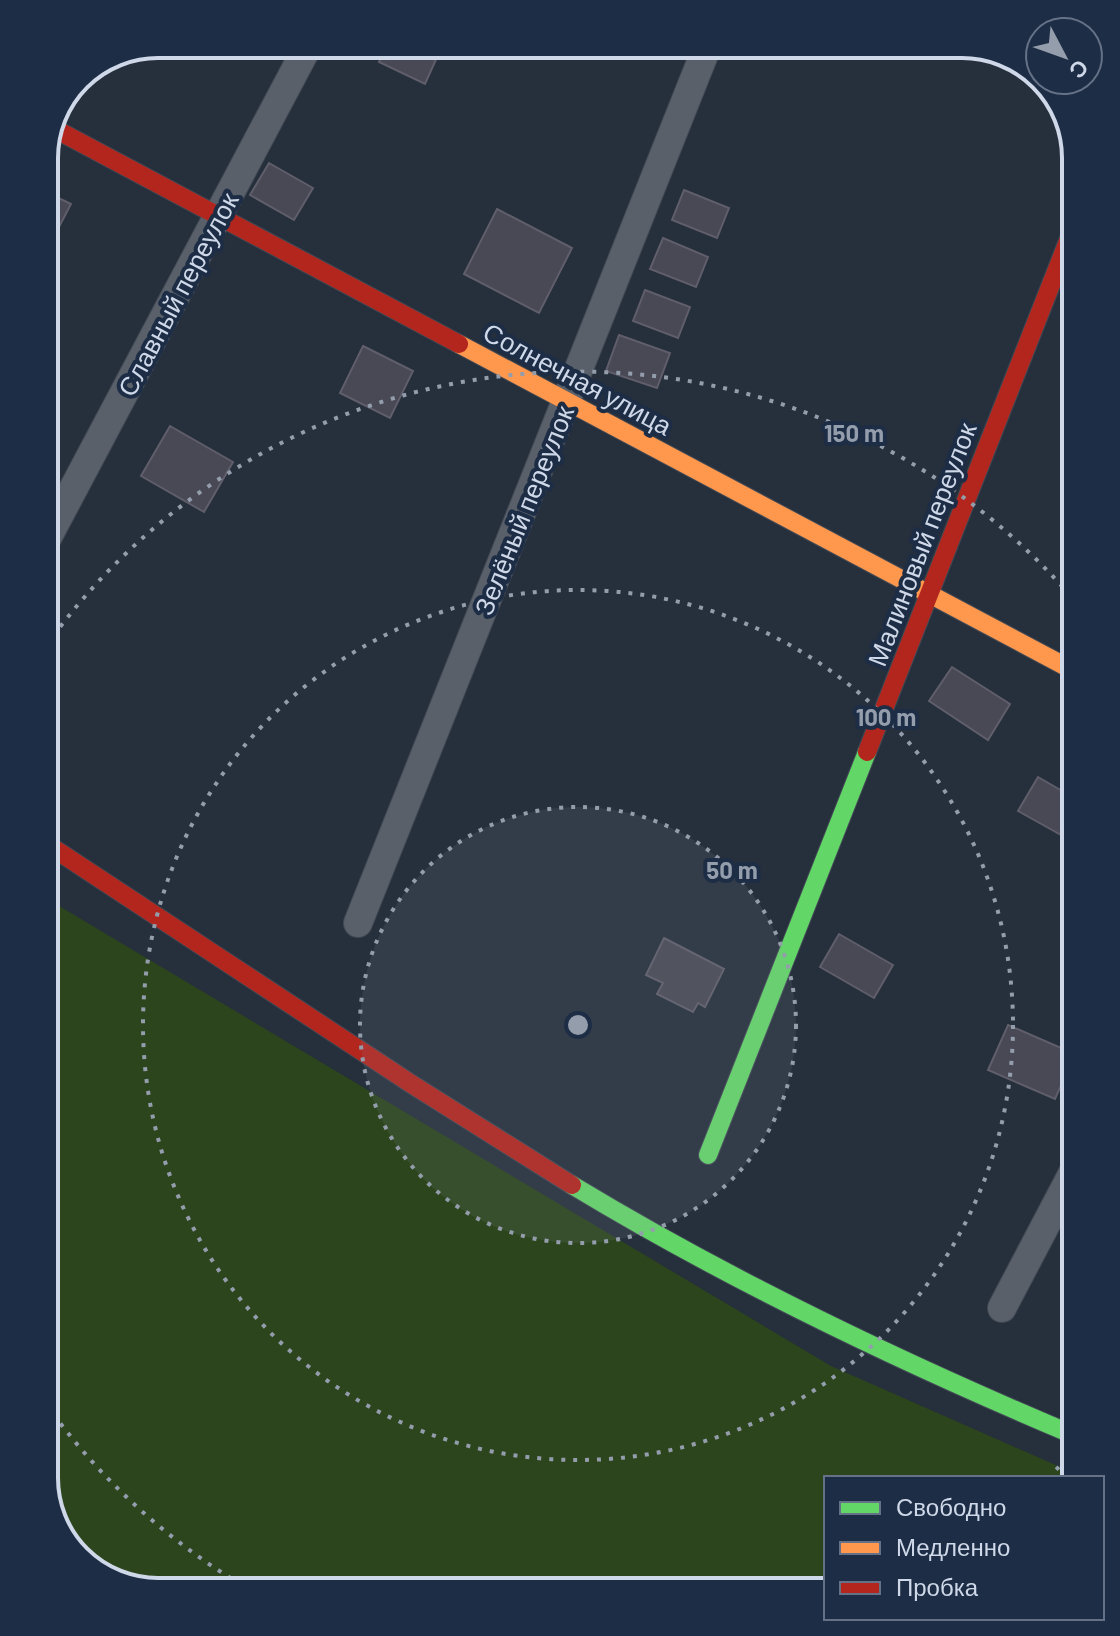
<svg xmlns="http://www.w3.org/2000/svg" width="1120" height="1636" viewBox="0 0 1120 1636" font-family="Barlow,sans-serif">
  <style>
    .green { fill: #2c451d }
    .building { fill: #484955; stroke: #5f5e6a; stroke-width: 2 }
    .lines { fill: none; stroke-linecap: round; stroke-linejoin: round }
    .street-casing { stroke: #424a55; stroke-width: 30 }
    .fast-casing { stroke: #424a55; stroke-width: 20 }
    .slow-casing { stroke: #424a55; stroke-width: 20 }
    .jam-casing { stroke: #424a55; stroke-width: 20 }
    .street { stroke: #59606a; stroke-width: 28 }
    .fast { stroke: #63d668; stroke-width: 18 }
    .slow { stroke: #ff974d; stroke-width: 18 }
    .jam { stroke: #b3261e; stroke-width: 18 }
    .ring { fill: none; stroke: #939dac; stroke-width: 4; stroke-dasharray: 4 8 }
    .labels { text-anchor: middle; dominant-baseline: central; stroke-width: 8; stroke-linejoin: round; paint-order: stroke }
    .street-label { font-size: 26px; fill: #ced8e8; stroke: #1d2d45 }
    .rim { fill: none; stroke: #ced8e8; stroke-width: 4 }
    .centre { fill: #939dac; stroke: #1d2d45; stroke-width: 4 }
    .ring-label { font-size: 24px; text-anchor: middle; font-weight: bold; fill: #939dac; stroke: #1d2d45; stroke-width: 8; stroke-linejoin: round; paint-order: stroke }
  </style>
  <rect width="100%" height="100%" fill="#262f3c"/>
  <polygon class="green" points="44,897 831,1366 1076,1474 1076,1478 826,1478 826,1592 151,1592 95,1573 59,1534 44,1478"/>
  <g class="building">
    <polygon points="387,44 443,44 425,84 379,62"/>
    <polygon points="269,163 313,188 294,220 250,195"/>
    <polygon points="684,190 729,208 717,238 672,220"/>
    <polygon points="44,191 71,204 46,252 44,251"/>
    <polygon points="497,209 572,248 539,313 464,274"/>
    <polygon points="663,238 708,257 696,287 650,269"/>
    <polygon points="645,290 690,307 678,338 633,321"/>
    <polygon points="619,335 670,353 657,388 606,371"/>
    <polygon points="363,346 413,371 390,418 340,393"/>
    <polygon points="170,426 233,462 204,512 141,476"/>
    <polygon points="952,667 1010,704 988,740 929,701"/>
    <polygon points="1038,777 1076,799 1076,809 1061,835 1018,811"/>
    <polygon points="839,934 893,965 874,998 820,967"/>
    <polygon points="664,938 724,969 705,1007 698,1003 693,1012 657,994 663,983 646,975"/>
    <polygon points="1008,1025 1075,1054 1055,1099 988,1070"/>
  </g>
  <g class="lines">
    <g class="street-casing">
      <g id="street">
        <polyline points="44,544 309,44"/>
        <polyline points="358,923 705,52"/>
        <polyline points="1002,1308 1076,1167"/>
      </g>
    </g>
    <g class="fast-casing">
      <g id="fast">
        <polyline points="708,1155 867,752"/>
        <path d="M572,1185C734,1283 902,1363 1076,1436"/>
      </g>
    </g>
    <g class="slow-casing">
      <polyline id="slow" points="459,344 1076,672"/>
    </g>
    <g class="jam-casing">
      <g id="jam">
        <polyline points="55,129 459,344"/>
        <polyline points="867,752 1076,221"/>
        <polyline points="44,842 413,1085 572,1185"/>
      </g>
    </g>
    <use href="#street" class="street"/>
    <use href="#fast" class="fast"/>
    <use href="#slow" class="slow"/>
    <use href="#jam" class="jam"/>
  </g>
  <circle cx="578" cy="1025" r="218" fill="#939dac" fill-opacity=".12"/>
  <g class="ring">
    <circle cx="578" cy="1025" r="218"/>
    <circle cx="578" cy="1025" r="435"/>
    <path d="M1075 1449A653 653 0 0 1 1052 1474M252 1591A653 653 0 0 1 46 1404M46 646A653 653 0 0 1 1075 601"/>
  </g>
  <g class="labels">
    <g class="street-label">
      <text transform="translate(177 294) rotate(-62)">Славный переулок</text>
      <text transform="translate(578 378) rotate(28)">Солнечная улица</text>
      <text transform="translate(523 510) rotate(-68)">Зелёный переулок</text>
      <text transform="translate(921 544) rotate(-69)">Малиновый переулок</text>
    </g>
  </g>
  <path d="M0 0H1120V1636H0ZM158 58H962A100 100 0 0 1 1062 158V1478A100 100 0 0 1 962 1578H158A100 100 0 0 1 58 1478V158A100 100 0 0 1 158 58Z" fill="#1d2d45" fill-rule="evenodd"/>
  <path class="rim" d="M158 58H962A100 100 0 0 1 1062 158V1478A100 100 0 0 1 962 1578H158A100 100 0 0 1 58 1478V158A100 100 0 0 1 158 58Z"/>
  <circle cx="578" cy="1025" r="12" class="centre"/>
  <g class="ring-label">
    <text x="854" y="442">150 m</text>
    <text x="886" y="726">100 m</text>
    <text x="732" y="879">50 m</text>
  </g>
  <rect x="824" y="1476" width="280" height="144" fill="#1d2d45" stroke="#647186" stroke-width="2"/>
  <rect x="840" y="1502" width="40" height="12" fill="#63d668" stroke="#647186" stroke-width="2"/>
  <text x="896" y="1516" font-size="24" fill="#ced8e8">Свободно</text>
  <rect x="840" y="1542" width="40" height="12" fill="#ff974d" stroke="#647186" stroke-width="2"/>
  <text x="896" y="1556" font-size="24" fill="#ced8e8">Медленно</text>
  <rect x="840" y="1582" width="40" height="12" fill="#b3261e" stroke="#647186" stroke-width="2"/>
  <text x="896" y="1596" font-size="24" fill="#ced8e8">Пробка</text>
  <g transform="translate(1064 56) rotate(131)"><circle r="38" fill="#1d2d45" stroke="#647186" stroke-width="2"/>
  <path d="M0-6L14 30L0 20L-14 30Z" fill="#939dac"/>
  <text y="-12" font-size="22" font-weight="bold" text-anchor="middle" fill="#ced8e8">С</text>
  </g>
</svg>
